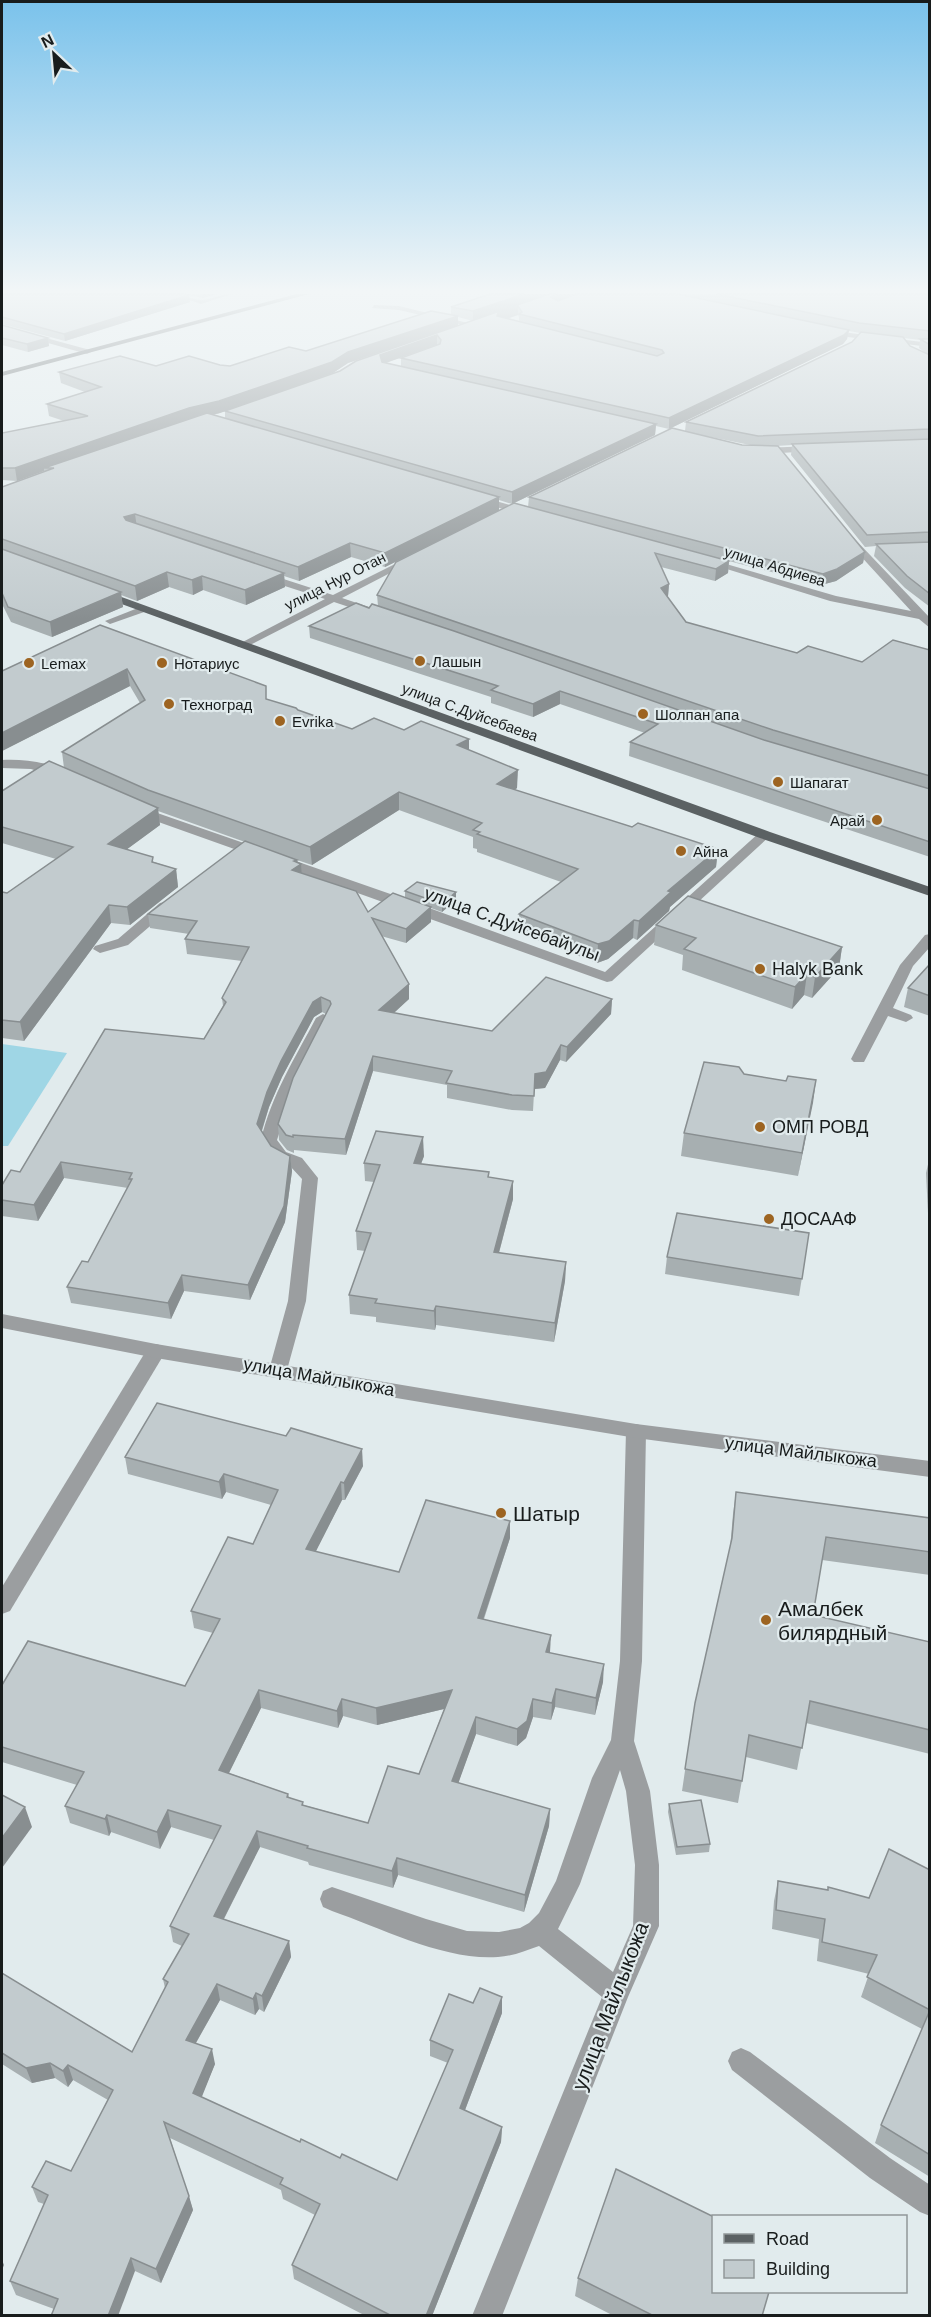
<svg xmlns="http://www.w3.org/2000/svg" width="931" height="2317" viewBox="0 0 931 2317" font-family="Helvetica,sans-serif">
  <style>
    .green { fill: #9fd6e5 }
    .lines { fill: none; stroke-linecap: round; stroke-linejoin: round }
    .minor { fill: #9b9ea0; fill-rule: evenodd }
    .tertiary { fill: #9b9ea0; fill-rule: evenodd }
    .primary { fill: #5b6163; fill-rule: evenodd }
    .trunk { fill: #505658; fill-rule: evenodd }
    .wall { fill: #a7afb1; fill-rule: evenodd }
    .shaded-wall { fill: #888e90 }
    .building { fill: #c2cbce; stroke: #888e90; stroke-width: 1.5; fill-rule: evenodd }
    .poi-dot { fill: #9d6421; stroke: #e1ebed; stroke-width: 2 }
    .labels { text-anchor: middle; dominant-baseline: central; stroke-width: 4.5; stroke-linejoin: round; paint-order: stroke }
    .far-street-label { font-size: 15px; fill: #181c1c; stroke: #e1ebed }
    .far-poi-label { font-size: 15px; fill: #181c1c; stroke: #e1ebed; text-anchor: start }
    .street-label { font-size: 18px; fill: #181c1c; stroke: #e1ebed }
    .poi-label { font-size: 18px; fill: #181c1c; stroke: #e1ebed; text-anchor: start }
    .near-poi-label { font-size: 21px; fill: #181c1c; stroke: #e1ebed; text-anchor: start }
    .near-street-label { font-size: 21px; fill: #181c1c; stroke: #e1ebed }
  </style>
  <rect width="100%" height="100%" fill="#e1ebed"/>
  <polygon class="green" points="2,1044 67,1053 8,1146 2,1146"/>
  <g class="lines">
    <g class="minor">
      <path d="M172,294C182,294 192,300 202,300C212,299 221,294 232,294L201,304Z"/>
      <polygon points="374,305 399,306 476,325 472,327 399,310 372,308"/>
      <polygon points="2,326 90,350 91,352 87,354 2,330"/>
      <polygon points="826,330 930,343 930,347 823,334"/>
      <polygon points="813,446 816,447 816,451 761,454 757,451 761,448"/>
      <polygon points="478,496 531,511 533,513 528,516 475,501 475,497"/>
      <polygon points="846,536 852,536 930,618 930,628 919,619 830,601 704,562 709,559 836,596 911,611 846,540"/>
      <polygon points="409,557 417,559 342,598 378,610 378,614 370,614 334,602 246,647 238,647 237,645 325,599 260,578 260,574 268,574 333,595"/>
      <polygon points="143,606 147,607 147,611 110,624 105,621"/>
      <path d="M2,760C21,759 51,761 65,774L59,778L31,769L2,768Z"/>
      <polygon points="140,807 399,897 605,972 760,832 765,831 771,835 612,981 607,982 136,814 134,811"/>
      <polygon points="165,902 170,903 172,906 170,909 128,945 100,953 93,949 95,946 118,939 160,903"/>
      <polygon points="930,934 930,947 913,966 893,1008 911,1015 913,1018 906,1022 888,1016 864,1062 854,1062 851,1059 900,965 925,935"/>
      <path d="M323,1014L330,1018L292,1093L277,1140L286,1152L302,1158L318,1178L306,1301L287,1370L285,1375L278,1377L271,1375L269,1370L288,1301L302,1179L290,1166L274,1160L261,1140C271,1096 295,1058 316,1018Z"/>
      <polygon points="156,1344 163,1346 165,1351 163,1356 10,1611 2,1614 2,1587 149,1346"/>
      <path d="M636,1424L643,1426L646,1431L642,1661L634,1741L650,1791L659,1865V1926L628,1997L502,2316H472L602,1997L539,1946C525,1951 513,1956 498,1957C445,1961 381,1928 332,1911L323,1907L320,1899L323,1891L332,1887L426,1919L467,1931L499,1932L520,1928L529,1923L539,1913L556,1881L592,1778L611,1740L620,1661L626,1431L629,1426ZM620,1770L626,1791L635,1865L633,1926L613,1972L558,1929L580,1884Z"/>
      <polygon points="741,2048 750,2052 890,2158 930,2185 930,2216 920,2212 870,2178 732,2070 728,2061 732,2052"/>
    </g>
    <polygon class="tertiary" points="2,1314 156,1344 636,1424 930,1461 930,1477 636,1438 156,1358 2,1328"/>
    <polygon class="primary" points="97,591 105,591 770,832 930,887 930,896 760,838 97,595"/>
    <polygon class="trunk" points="297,294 309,294 2,376 2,372"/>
  </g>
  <g class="wall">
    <polygon points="2,294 217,294 202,298 189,295 190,302 65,341 2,324"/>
    <path d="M490,294H930V607L905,588L874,556L876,546L865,547L791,455L792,445L776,446L865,552L863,563L836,581L821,585L729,561L728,573L715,581L661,567L669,584L668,596H667L686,622L797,653L862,662L930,650V857L629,756L630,742L645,733L560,704L533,717L491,703V697L310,638L309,626L378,606L377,595L528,507L529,497L685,431L686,422L852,342L860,333L849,331L847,339L843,344L669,429L656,426L655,435L512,504L499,500V511L385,567L351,557L299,581L284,576L285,587L246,605L203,590L193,595L169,587L137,601L121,595L123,607L52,637L11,622L3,606L2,607V487L44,472V471L17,481L2,480V433L64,421L49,416L47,404L85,392L61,383L59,372L156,366H230L306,351L451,315V307ZM518,315L519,317V321L508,318ZM458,317L473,321L458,326ZM904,338L920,340L919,348L927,354L910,346ZM417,340L340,371L281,391L333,373L348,363ZM421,350L401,358V367L385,363ZM225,411V418L213,415L220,413ZM706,436L750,445H742Z"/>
    <polygon points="2,325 48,338 49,346 28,352 2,345"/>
    <polygon points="100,625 267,700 352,729 404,730 469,739 469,750 517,788 515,790 632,827 718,849 716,867 670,907 669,911 637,940 633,938 608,959 597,963 519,933 519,914 561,882 477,852 477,849 473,848 473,837 399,810 312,865 297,860 302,874 368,912 405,898 405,891 456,892 456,900 442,912 431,908 431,922 406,943 381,936 409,999 393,1013 492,1031 612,999 611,1014 566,1062 560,1060 545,1088 534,1089 533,1111 512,1110 447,1098 447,1085 373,1071 346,1155 294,1150 294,1153 287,1150 279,1140 278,1124 326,1014 322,1012 314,1017 282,1077 269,1107 262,1131 271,1146 290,1156 292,1171 285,1222 250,1300 184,1291 171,1319 71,1303 67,1287 88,1262 128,1188 64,1178 38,1221 2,1216 2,1185 204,1039 223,1006 222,998 242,961 187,954 185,939 189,934 150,928 148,914 245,842 158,811 160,825 127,849 154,862 176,869 178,887 130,925 111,923 24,1041 2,1038 2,892 7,893 56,859 2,843 2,791 64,768 62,752 140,703 130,686 2,751 2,671"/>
    <polygon points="656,925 842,947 839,968 812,998 804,995 792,1009 682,970 683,955 654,945"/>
    <polygon points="930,964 930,1016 904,1007 908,988"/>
    <polygon points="744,1074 786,1081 816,1080 798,1176 681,1156 684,1133"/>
    <polygon points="424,1156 421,1164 489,1177 513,1199 499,1253 566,1262 565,1281 554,1342 436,1325 435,1330 376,1322 376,1317 350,1314 349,1295 365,1251 357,1250 356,1231 374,1182 365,1181 364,1163"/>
    <polygon points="930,1156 930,1214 928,1213 926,1173"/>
    <polygon points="809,1233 799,1296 665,1274 667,1257"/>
    <path d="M125,1457L363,1466L345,1500H342L315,1552L399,1572L510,1538L484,1619L603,1682L595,1715L555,1707L551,1720L533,1717L526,1738L517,1746L476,1734L458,1783L550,1809L549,1826L524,1912L398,1875L393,1888L309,1865L308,1862L260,1847L224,1919L289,1941L291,1957L264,2012L259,2009L255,2015L220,2000L196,2043L215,2064L201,2097L300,2142L397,2180L448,2063L430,2056V2040L473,2003L502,2013L465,2110L502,2127L501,2142L432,2316H366L294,2279L292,2265L315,2215L283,2199L281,2190L170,2138L193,2210L161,2283L135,2271L54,2309L16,2295L10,2281L44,2204L38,2202L32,2187L71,2171L108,2100L73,2080L68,2087L55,2078L32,2083L2,2064V1973L132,2052L165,1988L163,1979L182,1946L173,1942L170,1926L214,1840L171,1827L160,1849L111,1832L109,1836L70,1823L65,1806L77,1785L2,1762V1685L185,1686L213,1633L194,1628L191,1611L253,1544L271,1505L226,1492L222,1499L128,1474ZM261,1708L338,1728L343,1716L377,1725L444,1709L419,1774L368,1823L304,1805L289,1797L288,1794L229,1773Z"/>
    <polygon points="736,1492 930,1518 930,1575 822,1560 813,1615 930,1642 930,1754 806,1723 797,1770 746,1757 738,1803 682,1791 695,1703 730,1549 733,1514"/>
    <polygon points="669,1804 710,1844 709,1852 676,1855 668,1812"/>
    <polygon points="930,1870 930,2177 875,2143 881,2125 922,2029 861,1997 869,1974 817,1961 819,1939 772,1929 774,1901 778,1881 869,1898"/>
    <polygon points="578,2278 762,2316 614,2316 575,2296"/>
  </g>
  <g class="shaded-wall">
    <polygon points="202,294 217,294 202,298"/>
    <polygon points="524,294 550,294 473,321 473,311"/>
    <polygon points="558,294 580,294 551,306 551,297"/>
    <polygon points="189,295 190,302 65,341 64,334"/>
    <polygon points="518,306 518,315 498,322 497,316 498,313"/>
    <polygon points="458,316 458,326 348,363 333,373 220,413 190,420 44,468 44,471 17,481 15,468 348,352"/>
    <polygon points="849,330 847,339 843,344 669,429 669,418"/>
    <polygon points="437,335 437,345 380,365 380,355"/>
    <polygon points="48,338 49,346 28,352 27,344"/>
    <polygon points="656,424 655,435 512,504 512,492"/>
    <polygon points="499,497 499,511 385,567 385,553"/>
    <polygon points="135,514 137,528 126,531 124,517"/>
    <polygon points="350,543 351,557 299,581 298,567"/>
    <polygon points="865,552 863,563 836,581 821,585 823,574"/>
    <polygon points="729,561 728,573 715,581 716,569"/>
    <polygon points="167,572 169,587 137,601 135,586"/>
    <polygon points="284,573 285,587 246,605 245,590"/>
    <polygon points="202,576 203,590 193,595 192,580"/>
    <polygon points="669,584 668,596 660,600 661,588"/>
    <polygon points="121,592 123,607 52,637 50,622"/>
    <polygon points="127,669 130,686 2,751 2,733"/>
    <polygon points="560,691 560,704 533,717 533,704"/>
    <polygon points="469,739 469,756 457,745"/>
    <polygon points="518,770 517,788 496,801 497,784"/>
    <polygon points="399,792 399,810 312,865 310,847"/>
    <polygon points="158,808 160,825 111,861 108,844"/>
    <polygon points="718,849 716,867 670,907 669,911 637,940 639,921 668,891"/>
    <polygon points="297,860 298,866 301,864 302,878 292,870 294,861"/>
    <polygon points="176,869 178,887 130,925 127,907"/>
    <polygon points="456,892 456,900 442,912 442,904"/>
    <polygon points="109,905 111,923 24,1041 20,1022"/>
    <polygon points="431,907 431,922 406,943 406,929"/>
    <polygon points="634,920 633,938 608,959 597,963 598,944"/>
    <polygon points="842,947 839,968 812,998 815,977"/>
    <polygon points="807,974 804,995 792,1009 795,987"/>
    <polygon points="409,984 409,999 380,1026 379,1010"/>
    <polygon points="321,997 322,1012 314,1017 282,1077 269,1107 259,1139 257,1124 267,1092 281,1061 313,1002"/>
    <polygon points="612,999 611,1014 566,1062 567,1047"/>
    <polygon points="561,1045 560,1060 545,1088 534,1089 533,1111 535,1074"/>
    <polygon points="373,1056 373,1071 346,1155 345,1139"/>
    <polygon points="816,1080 813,1103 798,1176 802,1153"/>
    <polygon points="423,1137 424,1156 414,1182 414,1163"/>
    <polygon points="290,1156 292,1171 285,1222 250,1300 248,1285"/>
    <polygon points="61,1162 64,1178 38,1221 34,1205"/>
    <polygon points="513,1181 513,1199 494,1271 494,1252"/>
    <polygon points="566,1262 565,1281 554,1342 555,1323"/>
    <polygon points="182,1275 184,1291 171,1319 168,1303"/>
    <polygon points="436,1306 436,1325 435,1330 434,1311"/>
    <polygon points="362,1449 363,1466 345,1500 344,1483"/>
    <polygon points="224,1474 226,1492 222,1499 219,1482"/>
    <polygon points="341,1482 342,1500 308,1567 306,1549"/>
    <polygon points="510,1521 510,1538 478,1635 478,1618"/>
    <polygon points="551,1635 550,1652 545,1669 546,1652"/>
    <polygon points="604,1664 603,1682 595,1715 596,1698"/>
    <polygon points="556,1689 555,1707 551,1720 552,1703"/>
    <polygon points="259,1690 261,1708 222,1787 219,1770"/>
    <polygon points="452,1690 452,1707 377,1725 376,1708"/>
    <polygon points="342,1699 343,1716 338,1728 337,1711"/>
    <polygon points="533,1699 533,1717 526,1738 517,1746 517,1729"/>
    <polygon points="476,1717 476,1734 453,1798 452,1781"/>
    <polygon points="25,1807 32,1827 2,1868 2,1838"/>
    <polygon points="550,1809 549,1826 524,1912 525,1895"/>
    <polygon points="168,1810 171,1827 160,1849 157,1832"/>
    <polygon points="107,1815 111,1832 109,1836 105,1819"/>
    <polygon points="257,1831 260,1847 217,1932 214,1916"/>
    <polygon points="397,1858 398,1875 393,1888 392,1871"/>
    <polygon points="289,1941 291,1957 264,2012 262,1996"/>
    <polygon points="217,1984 220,2000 189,2055 186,2040"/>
    <polygon points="256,1993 259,2009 255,2015 253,1999"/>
    <polygon points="502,1997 502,2013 460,2123 460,2108"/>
    <polygon points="212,2049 215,2064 197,2109 193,2093"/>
    <polygon points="50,2063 55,2078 32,2083 26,2068"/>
    <polygon points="68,2065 73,2080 68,2087 63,2071"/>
    <polygon points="502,2127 501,2142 432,2316 426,2316"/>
    <polygon points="189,2196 193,2210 161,2283 156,2269"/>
    <polygon points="131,2258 135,2271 118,2316 108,2316"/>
    <polygon points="2,2260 4,2265 2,2270"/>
  </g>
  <g class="building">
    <polygon points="2,294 186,294 189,295 64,334 2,317"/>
    <polygon points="490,294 524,294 473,311 451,307"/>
    <path d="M549,294H558L551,297L558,301L576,294H678L849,330L844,335L669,418L401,358L440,344L441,340L437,335L380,355L382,362L656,424L512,492L225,411L340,371L356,361ZM518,306L522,312L519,314L662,350L664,353L657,356L497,316L498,313Z"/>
    <polygon points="716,294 930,294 930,331 859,323"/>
    <polygon points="431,311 458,316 348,352 332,362 219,401 189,408 15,468 2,468 2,433 88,416 47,404 101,387 59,372 120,356 156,366 189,356 220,365 230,366 289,347 306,351"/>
    <polygon points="2,325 48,338 27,344 2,338"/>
    <polygon points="861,332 903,337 910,346 930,355 930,429 758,436 686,422 852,342"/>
    <polygon points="920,339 930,339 930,345"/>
    <polygon points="207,413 499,497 385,553 350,543 298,567 135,514 124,517 126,520 284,573 245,590 202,576 192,580 167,572 135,586 2,539 2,487 54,468 44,468"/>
    <polygon points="672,428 742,445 778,446 865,552 837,569 823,574 529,497"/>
    <polygon points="930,439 930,532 867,535 792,444"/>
    <polygon points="514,503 729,561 716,569 655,553 669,584 661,588 686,622 797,653 808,646 862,662 893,640 930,650 930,776 773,730 377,595 396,562"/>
    <polygon points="930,542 930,594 907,576 876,544"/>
    <polygon points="2,549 121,592 50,622 8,607 2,593"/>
    <polygon points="356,603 369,608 372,604 454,631 764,740 930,789 930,842 630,742 658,724 560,691 533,704 491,690 498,686 309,626"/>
    <polygon points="100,625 266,686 266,699 296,708 298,710 352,729 374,718 404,730 421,721 469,739 457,745 518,770 497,784 632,827 638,823 718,849 668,891 671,892 639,921 634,920 609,941 598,944 519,914 578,869 477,834 480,832 473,830 482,823 399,792 310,847 148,790 62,752 145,700 127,669 2,733 2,671"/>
    <polygon points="49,761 158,808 108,844 153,857 152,862 176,869 127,907 109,905 20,1022 2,1020 2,892 7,893 73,847 2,827 2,791"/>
    <polygon points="245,841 297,860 294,861 301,864 292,870 356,891 368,912 393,893 431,907 406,929 372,918 409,984 379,1010 492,1031 546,977 612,999 567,1047 561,1045 546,1072 535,1074 534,1096 512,1095 446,1083 452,1071 373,1056 345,1139 293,1135 293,1137 286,1135 278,1124 293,1078 331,1004 330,1001 321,997 313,1002 281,1061 267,1092 257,1124 271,1146 290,1156 284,1206 248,1285 182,1275 168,1303 67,1287 82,1261 88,1262 132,1179 129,1179 132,1173 61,1162 34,1205 2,1200 2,1185 11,1170 20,1172 105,1029 204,1039 226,1002 222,998 249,947 185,939 197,921 148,914"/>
    <polygon points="417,882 456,892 442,904 405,891"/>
    <polygon points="688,896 842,947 815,977 807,974 795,987 684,949 696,938 656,925"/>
    <polygon points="930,964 930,996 908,988"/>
    <polygon points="704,1062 739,1067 744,1074 786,1081 788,1076 816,1080 802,1153 684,1133"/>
    <polygon points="376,1131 423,1137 414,1163 489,1172 488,1177 513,1181 494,1252 566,1262 555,1323 436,1306 434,1311 375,1303 377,1299 349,1295 371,1233 356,1231 380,1165 364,1163"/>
    <polygon points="677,1213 809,1233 802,1279 667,1257"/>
    <path d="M157,1403L286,1436L291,1428L362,1449L344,1483L341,1482L306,1549L399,1572L426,1500L510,1521L478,1618L551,1635L546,1652L604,1664L596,1698L556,1689L552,1703L533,1699L527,1721L517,1729L476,1717L452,1781L550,1809L525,1895L397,1858L392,1871L307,1848L308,1846L257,1831L214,1916L289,1941L262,1996L256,1993L253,1999L217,1984L186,2040L212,2049L193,2093L300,2142L301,2139L340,2158L342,2154L397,2180L453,2050L430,2040L449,1994L473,2003L480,1988L502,1997L460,2108L502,2127L426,2316H392L292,2265L320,2204L280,2184L283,2178L164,2122L189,2196L156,2269L131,2258L108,2316H51L58,2299L10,2281L48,2195L32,2187L46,2161L71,2171L113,2090L68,2065L63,2071L50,2063L26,2068L2,2053V1973L132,2052L168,1982L163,1979L189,1934L170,1926L221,1826L168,1810L157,1832L107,1815L105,1819L65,1806L84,1772L2,1747V1685L28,1641L185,1686L220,1619L191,1611L228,1537L253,1544L278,1490L224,1474L219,1482L125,1457ZM259,1690L337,1711L342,1699L376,1708L452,1690L419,1774L388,1766L368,1823L302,1805L303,1802L287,1797L288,1794L219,1770Z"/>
    <polygon points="736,1492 930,1518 930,1552 826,1537 813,1615 930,1642 930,1730 810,1701 802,1748 749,1735 742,1781 685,1769 695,1703 732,1538"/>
    <polygon points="2,1795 25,1807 2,1838"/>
    <polygon points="701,1800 710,1844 677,1847 669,1804"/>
    <polygon points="889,1849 930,1870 930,2010 867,1977 877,1955 822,1942 825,1919 776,1910 778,1881 828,1890 828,1887 869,1898"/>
    <polygon points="930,2010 930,2155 881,2125"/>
    <polygon points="616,2169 714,2217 714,2292 769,2292 762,2316 654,2316 578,2278"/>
  </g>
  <linearGradient id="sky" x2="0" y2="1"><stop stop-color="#7ac2eb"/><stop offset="0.47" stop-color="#f2f6f7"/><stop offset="1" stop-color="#f2f6f7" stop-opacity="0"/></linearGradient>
  <rect width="931" height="619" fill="url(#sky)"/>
  <g class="poi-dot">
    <circle cx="420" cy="661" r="6"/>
    <circle cx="29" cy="663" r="6"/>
    <circle cx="162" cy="663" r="6"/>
    <circle cx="169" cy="704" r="6"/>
    <circle cx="643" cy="714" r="6"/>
    <circle cx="280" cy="721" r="6"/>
    <circle cx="778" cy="782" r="6"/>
    <circle cx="877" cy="820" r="6"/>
    <circle cx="681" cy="851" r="6"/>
    <circle cx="760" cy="969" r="6"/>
    <circle cx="760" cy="1127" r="6"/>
    <circle cx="769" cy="1219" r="6"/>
    <circle cx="501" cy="1513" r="6"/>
    <circle cx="766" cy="1620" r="6"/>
  </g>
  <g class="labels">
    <g class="far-street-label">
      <text transform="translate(775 566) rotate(17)">улица Абдиева</text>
      <text transform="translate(335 581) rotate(-27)">улица Нур Отан</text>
      <text transform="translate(470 712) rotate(20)">улица С.Дуйсебаева</text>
    </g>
    <g class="far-poi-label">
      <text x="432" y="661">Лашын</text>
      <text x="41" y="663">Lemax</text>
      <text x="174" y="663">Нотариус</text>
      <text x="181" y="704">Техноград</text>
      <text x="655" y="714">Шолпан апа</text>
      <text x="292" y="721">Evrika</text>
      <text x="790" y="782">Шапагат</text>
      <text x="865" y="820" text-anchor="end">Арай</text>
      <text x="693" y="851">Айна</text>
    </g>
    <g class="street-label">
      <text transform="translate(512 924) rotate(20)">улица С.Дуйсебайулы</text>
      <text transform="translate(319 1377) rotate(10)">улица Майлыкожа</text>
      <text transform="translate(801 1452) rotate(7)">улица Майлыкожа</text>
    </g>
    <g class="poi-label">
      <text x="772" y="969">Halyk Bank</text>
      <text x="772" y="1127">ОМП РОВД</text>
      <text x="781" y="1219">ДОСААФ</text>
    </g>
    <g class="near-poi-label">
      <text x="513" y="1513">Шатыр</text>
      <text x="778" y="1608">Амалбек<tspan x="778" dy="24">билярдный</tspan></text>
    </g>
    <g class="near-street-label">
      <text transform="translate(610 2006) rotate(-69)">улица Майлыкожа</text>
    </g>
  </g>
  <rect width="931" height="2317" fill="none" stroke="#181c1c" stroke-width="6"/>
  <rect x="712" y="2215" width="195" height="78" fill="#e1ebed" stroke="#919899" stroke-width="1.5"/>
  <rect x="724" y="2234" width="30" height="9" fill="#5b6163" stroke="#919899" stroke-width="1.5"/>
  <text x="766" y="2245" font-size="18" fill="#181c1c">Road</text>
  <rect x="724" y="2260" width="30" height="18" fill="#c2cbce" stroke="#919899" stroke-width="1.5"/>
  <text x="766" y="2275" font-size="18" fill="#181c1c">Building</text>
  <g transform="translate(54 54) rotate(334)" stroke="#e1ebed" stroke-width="4.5" paint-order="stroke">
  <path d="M0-4.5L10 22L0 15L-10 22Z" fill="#181c1c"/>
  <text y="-9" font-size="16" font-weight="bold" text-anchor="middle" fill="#181c1c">N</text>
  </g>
</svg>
